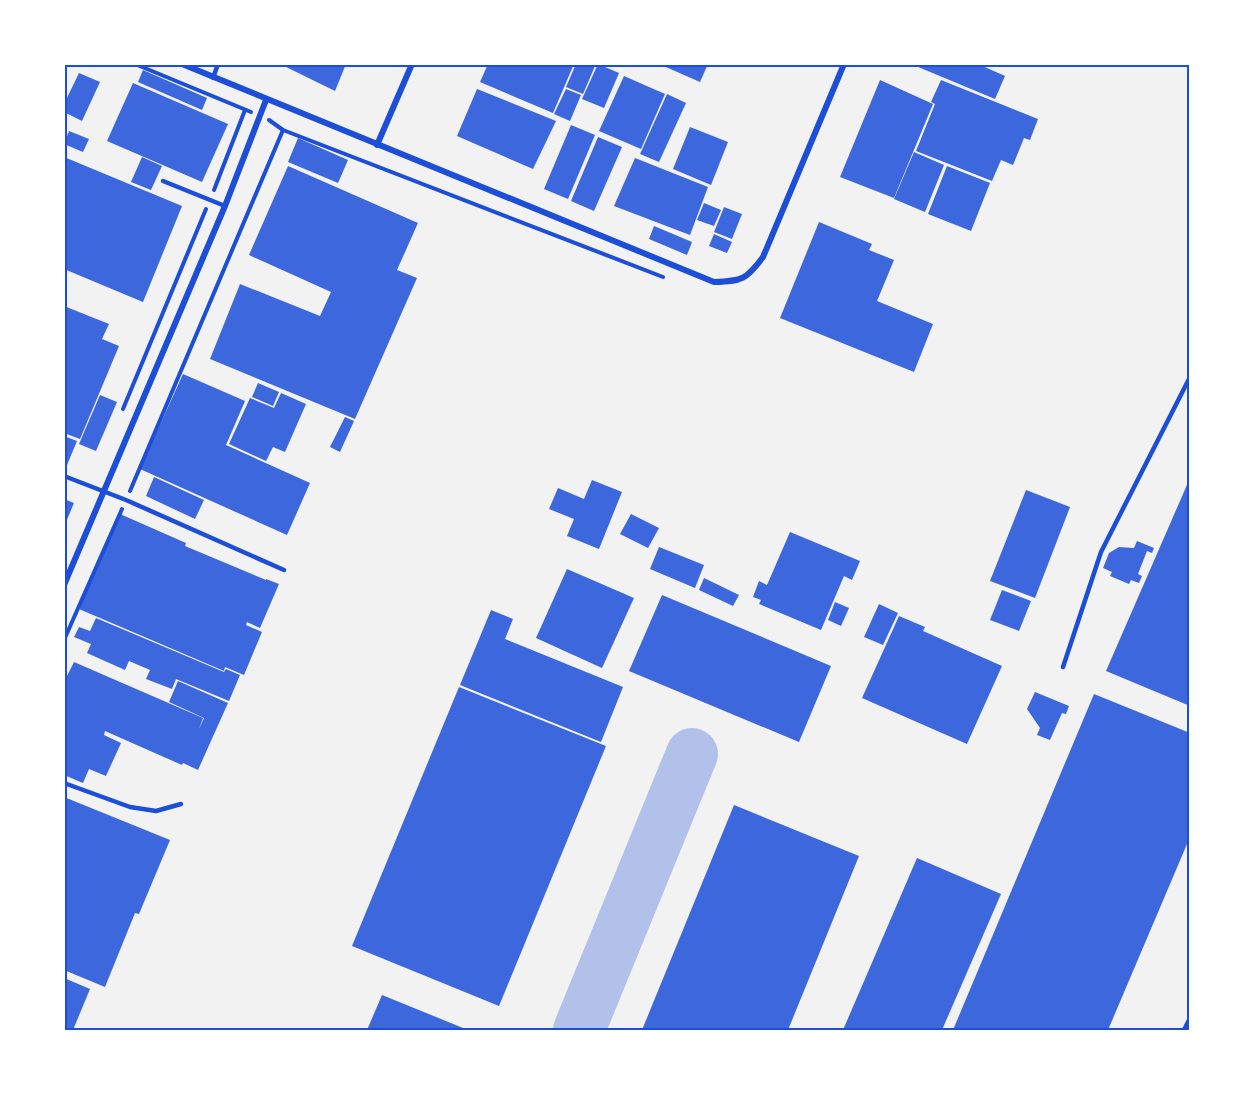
<svg xmlns="http://www.w3.org/2000/svg" width="1254" height="1095" viewBox="0 0 1254 1095" font-family="Literata,serif">
  <style>
    .lines { fill: none; stroke-linecap: round; stroke-linejoin: round }
    .taxiway { stroke: #b2c1ea; stroke-width: 52 }
    .building { fill: #3d67dc }
    .path { stroke: #1d4ed8; stroke-width: 4 }
    .service { stroke: #1d4ed8; stroke-width: 4.5 }
    .minor { stroke: #1d4ed8; stroke-width: 6 }
    .neatline { fill: none; stroke: #1d4ed8; stroke-width: 2 }
  </style>
  <rect width="100%" height="100%" fill="#f2f2f2"/>
  <g class="lines">
    <polyline class="taxiway" points="579,1030 692,754"/>
  </g>
  <g class="building">
    <polygon points="280,64 346,64 335,91"/>
    <polygon points="488,64 574,64 553,113 480,82"/>
    <polygon points="576,64 595,66 583,94 566,87"/>
    <polygon points="598,64 619,73 604,108 582,99"/>
    <polygon points="659,64 708,64 700,82"/>
    <polygon points="911,64 978,64 1005,76 995,99"/>
    <polygon points="143,70 207,98 202,110 138,82"/>
    <polygon points="79,73 100,82 82,121 64,112 64,104"/>
    <polygon points="624,76 665,94 641,149 599,131"/>
    <polygon points="880,80 933,104 894,198 840,177"/>
    <polygon points="941,80 1038,119 1030,140 1024,138 1013,165 1001,160 992,181 916,151 935,104 931,102"/>
    <polygon points="133,83 228,124 202,182 107,141"/>
    <polygon points="477,89 556,121 533,169 457,136"/>
    <polygon points="566,89 581,95 570,121 554,114"/>
    <polygon points="667,94 686,103 659,162 640,154"/>
    <polygon points="571,125 595,135 568,199 544,189"/>
    <polygon points="690,127 728,142 711,185 673,169"/>
    <polygon points="69,131 89,139 83,152 64,144"/>
    <polygon points="598,137 622,147 594,211 571,201"/>
    <polygon points="298,138 348,160 338,183 288,162"/>
    <polygon points="914,152 944,165 925,212 894,199"/>
    <polygon points="64,157 182,206 143,302 64,269"/>
    <polygon points="142,157 162,166 151,190 131,182"/>
    <polygon points="635,158 708,187 690,235 614,206"/>
    <polygon points="288,166 418,223 397,270 417,278 355,419 210,359 240,284 320,316 331,292 249,255"/>
    <polygon points="947,166 990,183 971,231 928,214"/>
    <polygon points="704,203 721,210 714,226 697,220"/>
    <polygon points="724,207 742,214 732,239 714,232"/>
    <polygon points="819,222 872,244 869,250 894,260 877,301 933,324 914,372 780,318"/>
    <polygon points="654,226 692,242 687,255 649,239"/>
    <polygon points="714,234 732,242 727,253 709,246"/>
    <polygon points="64,306 109,324 102,339 119,346 80,439 64,433"/>
    <polygon points="183,374 245,401 226,445 310,483 287,535 140,469"/>
    <polygon points="258,383 279,392 273,406 252,397"/>
    <polygon points="281,393 306,404 285,452 273,447 266,461 229,444 250,398 274,408"/>
    <polygon points="100,395 117,402 96,451 79,444"/>
    <polygon points="345,417 354,421 340,452 330,447"/>
    <polygon points="64,436 77,441 67,465 64,464"/>
    <polygon points="154,477 204,500 195,519 146,496"/>
    <polygon points="1190,478 1190,706 1106,671"/>
    <polygon points="592,480 622,492 599,549 567,536 574,519 549,509 558,488 584,499"/>
    <polygon points="1026,490 1070,507 1035,598 990,581"/>
    <polygon points="64,499 74,503 64,527"/>
    <polygon points="120,514 186,543 185,546 266,580 266,579 279,584 260,628 247,622 246,625 262,632 244,675 225,667 224,671 79,609"/>
    <polygon points="631,514 659,528 648,548 620,534"/>
    <polygon points="790,532 860,561 852,580 844,576 821,630 759,604 761,600 753,597 759,581 767,585"/>
    <polygon points="1137,541 1154,548 1152,553 1147,551 1138,574 1142,576 1139,583 1131,580 1129,584 1110,576 1112,572 1103,568 1109,553 1119,547 1134,548"/>
    <polygon points="659,547 704,565 695,588 650,569"/>
    <polygon points="567,569 634,598 602,668 536,638"/>
    <polygon points="704,578 739,595 733,606 699,590"/>
    <polygon points="1002,590 1031,601 1019,631 990,620"/>
    <polygon points="662,595 831,666 799,742 629,671"/>
    <polygon points="835,602 849,608 841,626 828,620"/>
    <polygon points="879,604 898,613 883,645 864,637"/>
    <polygon points="491,610 513,619 505,639 623,687 601,742 460,685"/>
    <polygon points="899,616 925,627 923,631 1002,666 967,744 862,698"/>
    <polygon points="96,618 224,672 226,669 240,675 229,701 176,679 172,689 146,679 150,670 129,661 125,670 87,653 91,644 74,637 79,627 90,631"/>
    <polygon points="74,662 203,718 199,729 204,718 169,702 178,681 228,703 198,770 183,763 182,765 105,731 104,735 121,743 106,776 89,769 83,783 64,775 64,682"/>
    <polygon points="459,687 606,746 499,1006 352,946"/>
    <polygon points="1035,692 1069,706 1066,714 1062,713 1050,740 1037,735 1040,728 1027,709"/>
    <polygon points="1094,694 1190,733 1190,837 1108,1030 953,1030"/>
    <polygon points="64,797 170,840 139,914 135,913 105,987 64,970"/>
    <polygon points="734,805 859,856 788,1030 642,1030"/>
    <polygon points="917,858 1001,894 942,1030 843,1030"/>
    <polygon points="64,978 90,989 73,1030 64,1030"/>
    <polygon points="382,995 468,1030 367,1030"/>
  </g>
  <g class="lines">
    <g class="path">
      <polyline points="135,64 251,112"/>
      <polyline points="269,120 283,130 663,277"/>
      <polyline points="214,190 245,110"/>
      <polyline points="123,409 206,209"/>
      <polyline points="130,491 283,130"/>
      <polyline points="64,640 122,509"/>
    </g>
    <g class="service">
      <polyline points="213,78 218,64"/>
      <polyline points="163,181 225,206"/>
      <polyline points="64,476 126,500 284,570"/>
      <polyline points="1063,667 1101,552 1190,377"/>
      <polyline points="64,783 130,807 156,811 181,804"/>
      <polyline points="1184,1030 1190,1018"/>
    </g>
    <g class="minor">
      <path d="M182,64L714,282C742,281 746,280 763,257L844,64"/>
      <polyline points="377,145 412,64"/>
      <polyline points="64,585 225,206 266,100"/>
    </g>
  </g>
  <rect width="1254" height="1095" fill="none" stroke="#ffffff" stroke-width="132"/>
  <rect x="66" y="66" width="1122" height="963" class="neatline"/>
</svg>
